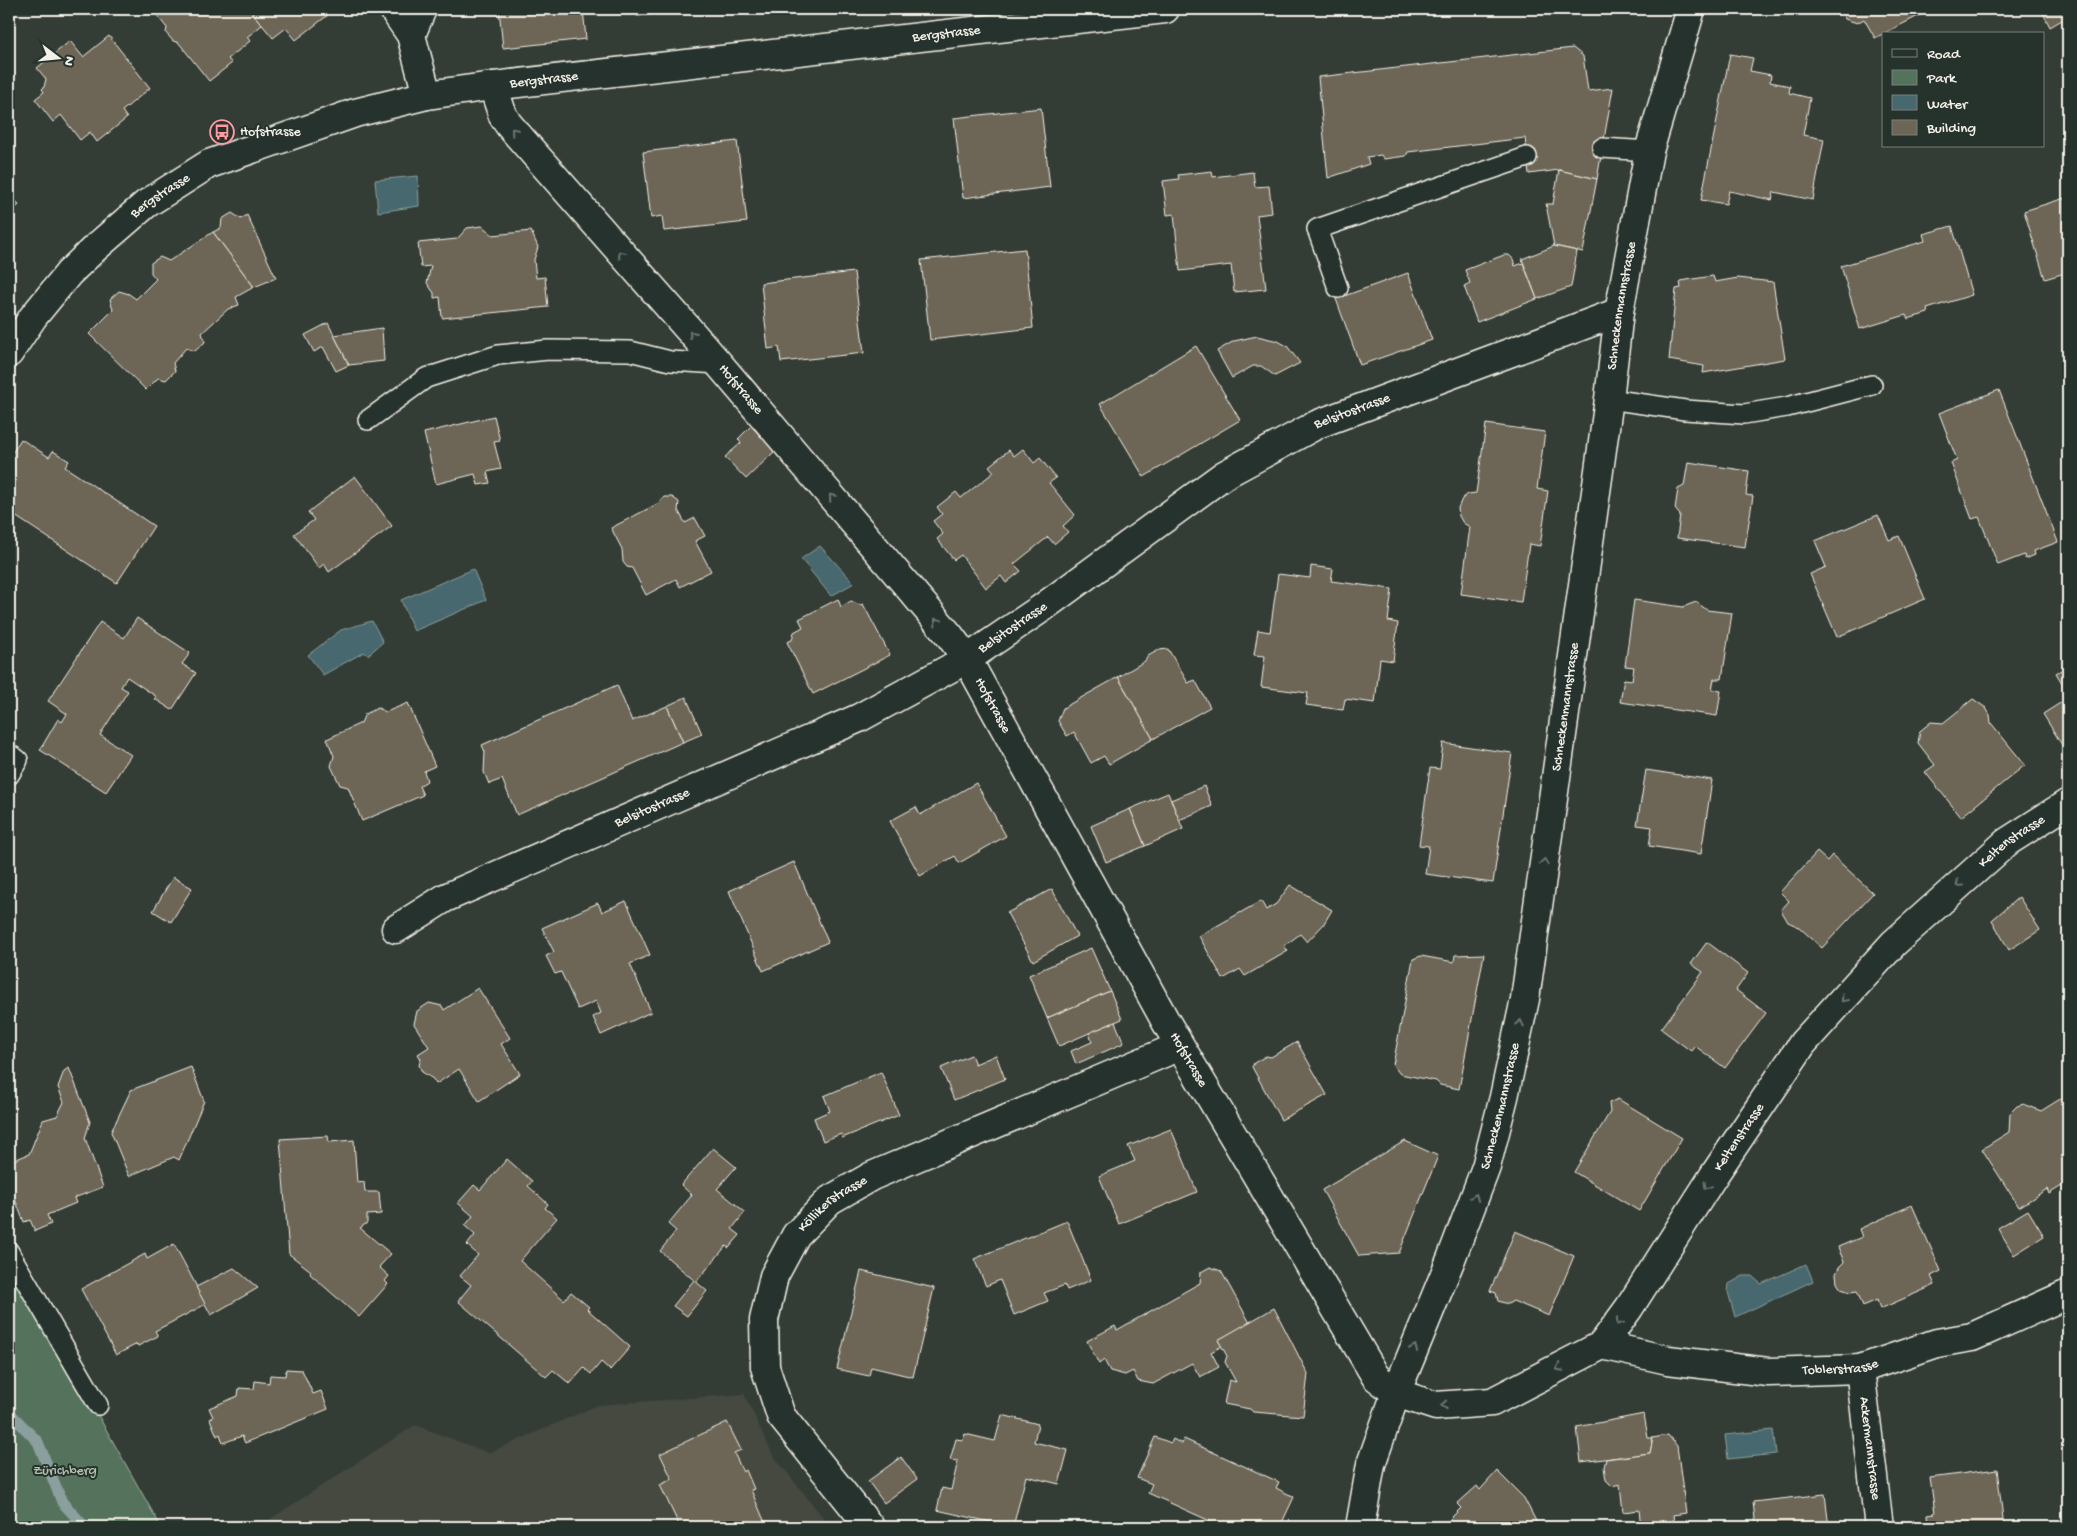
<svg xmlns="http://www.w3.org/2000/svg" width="2077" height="1536" viewBox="0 0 2077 1536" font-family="'Gochi Hand',sans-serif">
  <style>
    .built { fill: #45493f }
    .green { fill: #54735c; stroke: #a4b2a2 }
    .water { fill: #47686e; stroke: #8c9f9f }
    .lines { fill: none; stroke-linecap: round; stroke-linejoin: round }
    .stream { stroke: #8c9f9f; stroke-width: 11 }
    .building { fill: #6d6656; stroke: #f4f1e8 }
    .service-casing { stroke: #f4f1e8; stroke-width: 22 }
    .minor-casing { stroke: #f4f1e8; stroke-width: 31 }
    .secondary-casing { stroke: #f4f1e8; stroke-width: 31 }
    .service { stroke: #26332d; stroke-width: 19 }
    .minor { stroke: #26332d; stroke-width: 28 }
    .secondary { stroke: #26332d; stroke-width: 28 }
    .oneway { stroke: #6e766e }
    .labels { text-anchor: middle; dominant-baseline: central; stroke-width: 4; stroke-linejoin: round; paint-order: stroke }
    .street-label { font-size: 14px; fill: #f4f1e8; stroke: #26332d }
    .poi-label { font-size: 14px; fill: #f4f1e8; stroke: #26332d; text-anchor: start }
    .park-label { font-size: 14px; fill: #b4bfb0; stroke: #26332d }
  </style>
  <rect width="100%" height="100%" fill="#343d35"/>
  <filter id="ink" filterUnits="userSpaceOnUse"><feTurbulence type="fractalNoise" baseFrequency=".02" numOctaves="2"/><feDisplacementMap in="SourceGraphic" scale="10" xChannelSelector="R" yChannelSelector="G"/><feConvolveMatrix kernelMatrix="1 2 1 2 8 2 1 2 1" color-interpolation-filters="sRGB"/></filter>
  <g filter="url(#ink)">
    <polygon class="built" points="744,1394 773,1455 831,1527 258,1527 415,1425 489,1453 598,1405"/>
    <polygon class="green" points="9,1257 161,1527 9,1527"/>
    <g class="water">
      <polygon points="418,176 419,206 378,212 375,180"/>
      <polygon points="820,546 854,583 831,596 801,559"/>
      <polygon points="473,569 486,600 414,631 401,600"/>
      <polygon points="372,621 383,642 368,655 364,652 323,675 308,655 341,630"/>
      <polygon points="1806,1264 1813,1281 1735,1317 1728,1292 1729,1284 1743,1276 1752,1276 1761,1284"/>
      <polygon points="1773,1430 1776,1454 1728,1459 1725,1435"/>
    </g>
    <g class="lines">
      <polyline class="stream" points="9,1412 38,1442 62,1502 85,1527"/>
    </g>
    <g class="building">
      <polygon points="152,9 249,9 262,25 247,37 250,41 228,59 232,63 209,81 179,43 173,41 166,33 167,28"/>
      <polygon points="249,9 322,9 328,15 296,40 286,28 273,38"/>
      <polygon points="499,9 583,9 586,39 503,48"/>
      <polygon points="636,9 684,9 685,11 637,16"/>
      <polygon points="1840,9 1932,9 1875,38 1864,19 1857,23 1845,19"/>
      <polygon points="2041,9 2068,9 2068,33 2062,20 2050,27"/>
      <polygon points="109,36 150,88 122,111 127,118 97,142 90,132 80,140 61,115 53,122 35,99 44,92 42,89 44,87 46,79 37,68 70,41 83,57"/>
      <polygon points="1573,48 1583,56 1588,91 1613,88 1597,179 1559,170 1529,174 1525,138 1408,152 1406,156 1384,159 1381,155 1367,157 1369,164 1328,178 1318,77"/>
      <polygon points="1730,54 1753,58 1750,71 1771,75 1770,82 1790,86 1789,93 1810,98 1803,135 1824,139 1813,200 1774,192 1772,200 1729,191 1726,204 1701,200"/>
      <polygon points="1041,108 1050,187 963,198 954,118"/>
      <polygon points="737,141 747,222 664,231 662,216 651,218 643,152"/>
      <polygon points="1559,170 1597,179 1583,252 1554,246 1546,204 1553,204"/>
      <polygon points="1212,171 1213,177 1253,172 1255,187 1269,186 1272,213 1257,215 1266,289 1234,292 1231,265 1180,271 1174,214 1167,215 1163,181 1179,179 1178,175"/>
      <polygon points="9,193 19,205 9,214"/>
      <polygon points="2068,197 2068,272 2045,279 2024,211"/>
      <polygon points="232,213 241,219 247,215 276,278 254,287 213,232 221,228 222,219"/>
      <polygon points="482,226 493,235 531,231 538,247 534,260 536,278 545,277 548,307 442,318 440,297 434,298 434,293 427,283 431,266 421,267 418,243 457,239 467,228"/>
      <polygon points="1952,226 1972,295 1927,309 1928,313 1908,319 1906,315 1860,329 1841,266 1925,241 1923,234"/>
      <polygon points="213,232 254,287 236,297 239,305 228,309 202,333 205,342 195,351 186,348 173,363 175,371 166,380 158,378 146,390 89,334 113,310 110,299 119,291 129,294 136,299 156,279 151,273 151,263 160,257 169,261"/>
      <polygon points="1554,246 1577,251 1571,287 1537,299 1522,259"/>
      <polygon points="1025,249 1033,328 930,340 921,260"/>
      <polygon points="1504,255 1509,255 1513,259 1515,266 1523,263 1537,299 1477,322 1464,286 1470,283 1465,270"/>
      <polygon points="854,272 864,353 781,362 779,347 768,349 761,283"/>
      <polygon points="1408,273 1432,340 1360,365 1336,299"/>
      <polygon points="1713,276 1715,282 1738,278 1773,282 1785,359 1703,373 1704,366 1669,360 1676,289 1681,288 1680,281"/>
      <polygon points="328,323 349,365 336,371 323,347 314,352 305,335"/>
      <polygon points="382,328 384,361 349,365 334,335"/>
      <polygon points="1257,336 1278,341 1287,346 1300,363 1275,376 1261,366 1253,366 1232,378 1217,351 1234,341"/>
      <polygon points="1196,346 1240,420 1144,477 1100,404"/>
      <polygon points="1999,390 2058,542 2034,551 2035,555 2025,559 2024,555 1998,565 1979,517 1972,519 1951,463 1957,460 1939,413"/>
      <polygon points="494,416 500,441 494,442 501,469 487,472 490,483 478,485 475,474 436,484 424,433"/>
      <polygon points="1486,424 1545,432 1537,489 1548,491 1540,546 1529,544 1521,602 1461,594 1470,527 1463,523 1459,516 1458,508 1462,499 1468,494 1476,493"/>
      <polygon points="751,426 775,451 746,479 725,457 741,443 738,439"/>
      <polygon points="21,439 49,457 53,451 69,461 65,467 154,526 117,583 9,512 9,458"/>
      <polygon points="1023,449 1034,463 1040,458 1056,478 1049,483 1075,515 1063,526 1068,532 1054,544 1048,537 1014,564 1021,571 1006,583 1001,576 986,588 961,555 954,560 937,539 943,534 933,521 942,514 937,507 956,492 961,498 994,472 989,466 1009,450 1014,456"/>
      <polygon points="1688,462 1749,471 1746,495 1753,496 1745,547 1677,538 1680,515 1675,509 1678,489 1684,486"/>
      <polygon points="355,476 392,526 329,572 324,564 319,568 294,534 314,520 308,512"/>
      <polygon points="664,497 672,497 679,502 678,510 685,523 695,518 705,536 695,541 711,571 680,587 676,579 646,595 632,568 627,567 623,562 622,549 611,528 659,503"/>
      <polygon points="1878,515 1889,540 1899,536 1925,599 1837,637 1810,574 1826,567 1815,541"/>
      <polygon points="1311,566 1333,569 1331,581 1392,589 1388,621 1398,623 1393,661 1380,659 1375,703 1345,699 1343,710 1306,705 1308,693 1261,687 1265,656 1254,655 1258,630 1270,632 1278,574 1310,578"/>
      <polygon points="838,599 841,607 851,601 860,605 863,604 890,655 813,694 787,642 792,640 794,632 803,627 799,619"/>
      <polygon points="1634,600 1683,607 1696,602 1707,610 1732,613 1722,679 1714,679 1712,690 1721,691 1717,716 1620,702 1624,679 1632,680 1634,667 1625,666"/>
      <polygon points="137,618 190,653 182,664 196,673 172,710 155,699 157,697 127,677 121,687 128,691 100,735 131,755 106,792 40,750 58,719 62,722 67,714 48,701 100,622 124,638"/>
      <polygon points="1168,649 1188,683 1195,680 1210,707 1153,739 1118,677 1145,661 1148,656 1159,650"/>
      <polygon points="2068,666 2068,690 2067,691 2056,673"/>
      <polygon points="1118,677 1153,739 1109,764 1104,756 1091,763 1074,732 1067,736 1058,721 1063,708"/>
      <polygon points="617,685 632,721 667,706 683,742 517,815 502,779 489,784 484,772 485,752 482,745"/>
      <polygon points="686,697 702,734 683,742 667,706"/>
      <polygon points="2068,698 2068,741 2062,745 2043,714"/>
      <polygon points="1973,699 1986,708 1990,715 1991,723 2025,765 1961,817 1925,772 1935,765 1918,743 1920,731 1931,722 1943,723"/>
      <polygon points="408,703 435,766 424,771 427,781 419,786 423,795 362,821 348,787 340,785 331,766 334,756 327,739 361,723 365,714 378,708 386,712"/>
      <polygon points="1443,743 1512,753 1493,883 1425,874 1429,846 1419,845 1430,768 1440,769"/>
      <polygon points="1646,770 1712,780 1701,854 1649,846 1652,827 1637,825"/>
      <polygon points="976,783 1006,836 959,863 955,856 920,876 890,821 916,807 920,815"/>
      <polygon points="1204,786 1212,806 1179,820 1171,800"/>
      <polygon points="1168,793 1183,829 1145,846 1130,809"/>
      <polygon points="1130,809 1145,846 1106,862 1091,826"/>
      <polygon points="1817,852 1827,861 1832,855 1873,893 1822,948 1799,927 1788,922 1781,910 1789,901 1780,892"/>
      <polygon points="794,862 828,942 763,971 729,891"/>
      <polygon points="173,877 192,888 171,922 153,911"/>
      <polygon points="1290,885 1332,910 1323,925 1307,942 1300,934 1284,946 1288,951 1245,976 1240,969 1223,979 1199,936 1261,901 1266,910 1276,904"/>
      <polygon points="1052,889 1077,936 1033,961 1007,913"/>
      <polygon points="2019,897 2040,930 2009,950 1992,920"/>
      <polygon points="626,901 650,955 630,964 651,1012 601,1035 593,1017 601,1013 596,1001 578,1009 561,972 555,974 546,956 554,952 542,928 598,903 602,912"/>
      <polygon points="1707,942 1748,973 1736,990 1766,1013 1725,1068 1695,1046 1691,1051 1661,1029 1703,972 1691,964"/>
      <polygon points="1091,948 1110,991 1047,1018 1029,975"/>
      <polygon points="1484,954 1459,1089 1440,1085 1436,1081 1400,1074 1393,1065 1413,959 1421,956 1454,962 1455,955"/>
      <polygon points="478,988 510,1038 501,1044 520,1074 479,1101 459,1069 436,1084 433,1079 422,1072 419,1065 421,1059 418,1054 429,1047 414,1024 417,1011 429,1003 442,1006 444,1010"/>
      <polygon points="1110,991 1122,1019 1059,1046 1047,1018"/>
      <polygon points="1115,1022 1124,1043 1076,1064 1071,1051 1092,1042 1089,1033"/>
      <polygon points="1297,1042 1327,1095 1281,1120 1252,1067 1254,1063 1266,1056 1271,1057"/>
      <polygon points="971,1055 975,1064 996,1055 1005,1079 954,1100 941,1068"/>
      <polygon points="191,1067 204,1101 179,1160 174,1157 129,1176 111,1132 131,1090"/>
      <polygon points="69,1068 90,1122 85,1138 103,1187 74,1198 76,1203 47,1215 51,1224 35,1231 30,1220 24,1222 9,1184 9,1162 29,1154 43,1120 57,1116 64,1102 58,1087 64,1071"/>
      <polygon points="881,1072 899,1115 842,1138 841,1134 823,1141 814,1118 830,1111 824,1096"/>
      <polygon points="2065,1096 2068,1102 2068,1182 2049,1194 2047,1189 2019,1207 1982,1149 2009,1132 2010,1113 2017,1106 2024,1104 2041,1111"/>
      <polygon points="1618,1099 1682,1138 1639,1211 1574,1172 1610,1112 1609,1103"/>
      <polygon points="1171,1129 1197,1192 1119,1224 1099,1176 1135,1161 1128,1146"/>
      <polygon points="328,1136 329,1142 354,1140 357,1183 364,1182 365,1192 379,1192 381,1214 367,1215 367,1223 360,1228 391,1254 379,1267 389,1276 385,1281 388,1284 359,1317 310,1274 311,1271 289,1254 280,1139"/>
      <polygon points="1405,1141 1438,1156 1399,1253 1359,1256 1322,1190"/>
      <polygon points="713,1148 736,1167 717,1189 745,1212 732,1229 740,1235 729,1248 726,1246 696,1282 660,1251 676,1231 668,1224 692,1195 681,1185"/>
      <polygon points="507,1159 532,1181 528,1186 548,1204 545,1208 557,1218 520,1261 564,1300 571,1292 589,1307 587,1309 630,1347 610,1370 601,1362 591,1374 584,1368 570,1384 553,1370 546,1377 458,1301 471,1285 460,1276 478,1255 467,1245 475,1235 465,1226 473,1216 458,1203 474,1185 480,1190"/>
      <polygon points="1912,1205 1941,1271 1931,1276 1935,1285 1880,1309 1877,1300 1863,1306 1857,1291 1850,1292 1841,1289 1837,1283 1836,1274 1839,1267 1844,1262 1838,1247 1862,1237 1859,1229"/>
      <polygon points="2028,1210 2044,1236 2014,1255 1998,1228"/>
      <polygon points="1067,1221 1091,1280 1067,1290 1065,1285 1044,1293 1048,1301 1014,1315 1000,1280 986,1286 974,1259"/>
      <polygon points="1515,1231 1574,1256 1549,1316 1513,1301 1508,1304 1498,1301 1496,1293 1490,1291"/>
      <polygon points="174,1244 206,1304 155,1331 158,1336 138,1346 137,1344 116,1355 81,1289 145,1254 147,1259"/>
      <polygon points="1210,1267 1221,1271 1250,1323 1218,1340 1222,1346 1211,1352 1219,1367 1200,1377 1192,1363 1153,1384 1138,1381 1133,1371 1125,1375 1110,1371 1104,1360 1099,1364 1087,1341 1115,1326 1117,1330 1200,1283 1201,1272"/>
      <polygon points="234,1268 258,1288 211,1315 196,1287"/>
      <polygon points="861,1271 934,1288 913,1377 871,1367 869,1376 837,1369"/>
      <polygon points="694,1280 707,1291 687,1316 673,1306"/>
      <polygon points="1274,1308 1308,1374 1303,1416 1253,1412 1250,1409 1224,1404 1229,1380 1236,1382 1225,1362 1227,1356 1218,1340"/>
      <polygon points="286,1369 302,1370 313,1394 321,1391 328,1409 245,1443 242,1436 223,1443 220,1434 217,1436 210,1419 213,1417 209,1408 238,1396 239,1388 254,1389 255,1381 269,1383 270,1375 285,1376"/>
      <polygon points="1644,1414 1648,1438 1653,1438 1650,1453 1581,1462 1577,1427"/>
      <polygon points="1002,1415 1038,1424 1034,1442 1068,1450 1059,1484 1026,1476 1013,1527 937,1510 942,1488 951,1490 958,1461 950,1460 956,1439 963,1440 965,1434 995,1441"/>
      <polygon points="727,1422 741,1450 734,1453 743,1472 746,1470 754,1489 751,1490 766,1525 762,1527 680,1527 660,1485 672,1479 660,1454"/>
      <polygon points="1668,1435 1677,1446 1686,1513 1673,1515 1674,1522 1641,1527 1639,1510 1623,1512 1620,1484 1612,1486 1606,1480 1604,1467 1606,1459 1650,1453 1653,1438"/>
      <polygon points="1155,1437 1171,1443 1173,1439 1182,1444 1184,1439 1279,1482 1276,1488 1294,1497 1280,1527 1212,1527 1210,1521 1148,1493 1152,1484 1137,1478"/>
      <polygon points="901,1457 917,1479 884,1503 868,1481"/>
      <polygon points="1997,1469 2004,1527 1929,1527 1928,1514 1935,1513 1930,1478"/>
      <polygon points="1497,1471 1524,1498 1539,1527 1442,1527 1461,1508 1457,1504 1477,1486 1480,1490"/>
      <polygon points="1825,1494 1829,1527 1756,1527 1753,1502"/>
    </g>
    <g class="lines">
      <g class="service-casing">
        <g id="service">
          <polyline points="1602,148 1649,151"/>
          <polyline points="1338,288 1317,229 1527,157"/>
          <polyline points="1609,399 1685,410 1744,414 1787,407 1872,385"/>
          <polyline points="368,420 426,378 498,355 548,350 630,351 670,361 719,364"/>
          <polyline points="9,754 18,760 9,775"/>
          <polyline points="9,1252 98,1405"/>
        </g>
      </g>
      <g class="minor-casing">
        <g id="minor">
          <polyline points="393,9 411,35 427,95"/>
          <polyline points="411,35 422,9"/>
          <path id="s1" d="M493,86L503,116L509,125L719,364L950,636L967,659L1166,1022L1376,1377L1396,1393"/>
          <path id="s2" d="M396,929L445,898L859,718L967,659L1042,608L1224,475L1318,424L1619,312"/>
          <path id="s3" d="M1602,1345L1668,1360L1768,1372L1860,1369L1937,1343L1972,1337L2068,1294"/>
          <path id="s4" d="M1860,1369L1879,1527"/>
          <path id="s5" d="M870,1527L781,1416L765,1367L764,1320L774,1276L796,1235L830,1200L872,1176L1180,1046"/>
        </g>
      </g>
      <g class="secondary-casing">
        <g id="secondary">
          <path id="s6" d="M9,353L33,317L69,273L94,249L146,204L209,164L355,113L427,95L493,86L1165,9"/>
          <path id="s7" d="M1396,1393L1436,1406L1492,1402L1602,1345L1629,1308L1714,1175L1803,1043L1894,943L2007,842L2068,803"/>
          <path id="s8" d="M1360,1527L1371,1464L1396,1393L1451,1259L1486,1167L1504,1097L1525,999L1609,399L1619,312L1649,151L1691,9"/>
        </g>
      </g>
      <use href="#service" class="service"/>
      <use href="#minor" class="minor"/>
      <use href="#secondary" class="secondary"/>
    </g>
    <defs><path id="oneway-chevron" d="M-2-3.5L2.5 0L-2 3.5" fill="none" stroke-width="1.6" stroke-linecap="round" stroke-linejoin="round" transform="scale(1.25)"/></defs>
    <g class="oneway">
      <use href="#oneway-chevron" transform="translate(514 131) rotate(-131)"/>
      <use href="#oneway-chevron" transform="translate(621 254) rotate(-131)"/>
      <use href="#oneway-chevron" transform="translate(692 334) rotate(-132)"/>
      <use href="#oneway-chevron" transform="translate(832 497) rotate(-130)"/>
      <use href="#oneway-chevron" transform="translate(937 621) rotate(-130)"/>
      <use href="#oneway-chevron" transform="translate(1544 862) rotate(-82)"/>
      <use href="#oneway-chevron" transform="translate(1959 884) rotate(138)"/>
      <use href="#oneway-chevron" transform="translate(1844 999) rotate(132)"/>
      <use href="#oneway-chevron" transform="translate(1520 1023) rotate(-78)"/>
      <use href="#oneway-chevron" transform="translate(1707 1186) rotate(122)"/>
      <use href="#oneway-chevron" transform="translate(1475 1197) rotate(-69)"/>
      <use href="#oneway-chevron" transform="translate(1619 1322) rotate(127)"/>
      <use href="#oneway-chevron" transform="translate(1414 1348) rotate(-68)"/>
      <use href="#oneway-chevron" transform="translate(1559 1368) rotate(152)"/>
      <use href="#oneway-chevron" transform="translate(1444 1405) rotate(176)"/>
    </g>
  </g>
  <defs>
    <g id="bus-ring" transform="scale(1.25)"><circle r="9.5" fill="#26332d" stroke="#ff9aa2" stroke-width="1.5"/><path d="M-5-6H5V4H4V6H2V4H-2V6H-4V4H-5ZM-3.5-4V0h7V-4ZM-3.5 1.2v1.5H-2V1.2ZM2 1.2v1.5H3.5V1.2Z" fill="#ff9aa2"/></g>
  </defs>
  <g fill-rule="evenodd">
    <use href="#bus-ring" x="222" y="132"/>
  </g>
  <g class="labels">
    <g class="street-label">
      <text stroke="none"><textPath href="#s6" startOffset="1030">Bergstrasse</textPath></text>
      <text stroke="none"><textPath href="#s6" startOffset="625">Bergstrasse</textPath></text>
      <text stroke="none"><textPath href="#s6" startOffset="220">Bergstrasse</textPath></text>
      <text stroke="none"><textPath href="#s8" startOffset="1255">Schneckenmannstrasse</textPath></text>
      <text stroke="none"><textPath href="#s1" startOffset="394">Hofstrasse</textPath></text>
      <text stroke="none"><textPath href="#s2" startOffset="1092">Belsitostrasse</textPath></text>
      <text stroke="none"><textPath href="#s2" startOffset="688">Belsitostrasse</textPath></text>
      <text stroke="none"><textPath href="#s1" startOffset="799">Hofstrasse</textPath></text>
      <text stroke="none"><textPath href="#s8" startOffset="850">Schneckenmannstrasse</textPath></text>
      <text stroke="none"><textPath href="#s2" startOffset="284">Belsitostrasse</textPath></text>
      <text stroke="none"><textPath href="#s7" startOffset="876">Keltenstrasse</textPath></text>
      <text stroke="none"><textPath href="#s1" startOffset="1204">Hofstrasse</textPath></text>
      <text stroke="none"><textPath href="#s8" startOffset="445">Schneckenmannstrasse</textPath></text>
      <text stroke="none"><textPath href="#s7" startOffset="471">Keltenstrasse</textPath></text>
      <text stroke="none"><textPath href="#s5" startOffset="381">Köllikerstrasse</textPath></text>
      <text stroke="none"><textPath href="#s3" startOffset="241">Toblerstrasse</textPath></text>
      <text stroke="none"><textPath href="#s4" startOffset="80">Ackermannstrasse</textPath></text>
    </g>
    <g class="poi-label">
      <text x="240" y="132">Hofstrasse</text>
    </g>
    <g class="park-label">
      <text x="65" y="1471">Zürichberg</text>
    </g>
  </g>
  <rect width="2077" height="1536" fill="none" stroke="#26332d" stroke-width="30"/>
  <rect x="15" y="15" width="2047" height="1506" fill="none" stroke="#f4f1e8" stroke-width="2" filter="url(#ink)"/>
  <rect x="1882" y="32" width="162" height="115" fill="#26332d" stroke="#787f78"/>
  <rect x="1892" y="49" width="25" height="8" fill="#26332d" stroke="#787f78"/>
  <text x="1927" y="58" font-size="15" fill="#f4f1e8">Road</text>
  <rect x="1892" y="70" width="25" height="15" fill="#54735c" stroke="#787f78"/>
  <text x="1927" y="82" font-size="15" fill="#f4f1e8">Park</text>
  <rect x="1892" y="95" width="25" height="15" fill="#47686e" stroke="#787f78"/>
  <text x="1927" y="108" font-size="15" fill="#f4f1e8">Water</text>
  <rect x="1892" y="120" width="25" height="15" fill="#6d6656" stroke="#787f78"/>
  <text x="1927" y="132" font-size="15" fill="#f4f1e8">Building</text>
  <g transform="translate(58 58) rotate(106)" stroke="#26332d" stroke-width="4" paint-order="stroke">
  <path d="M0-4L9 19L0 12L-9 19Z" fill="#f4f1e8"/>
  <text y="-8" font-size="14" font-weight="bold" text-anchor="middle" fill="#f4f1e8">N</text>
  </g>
</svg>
